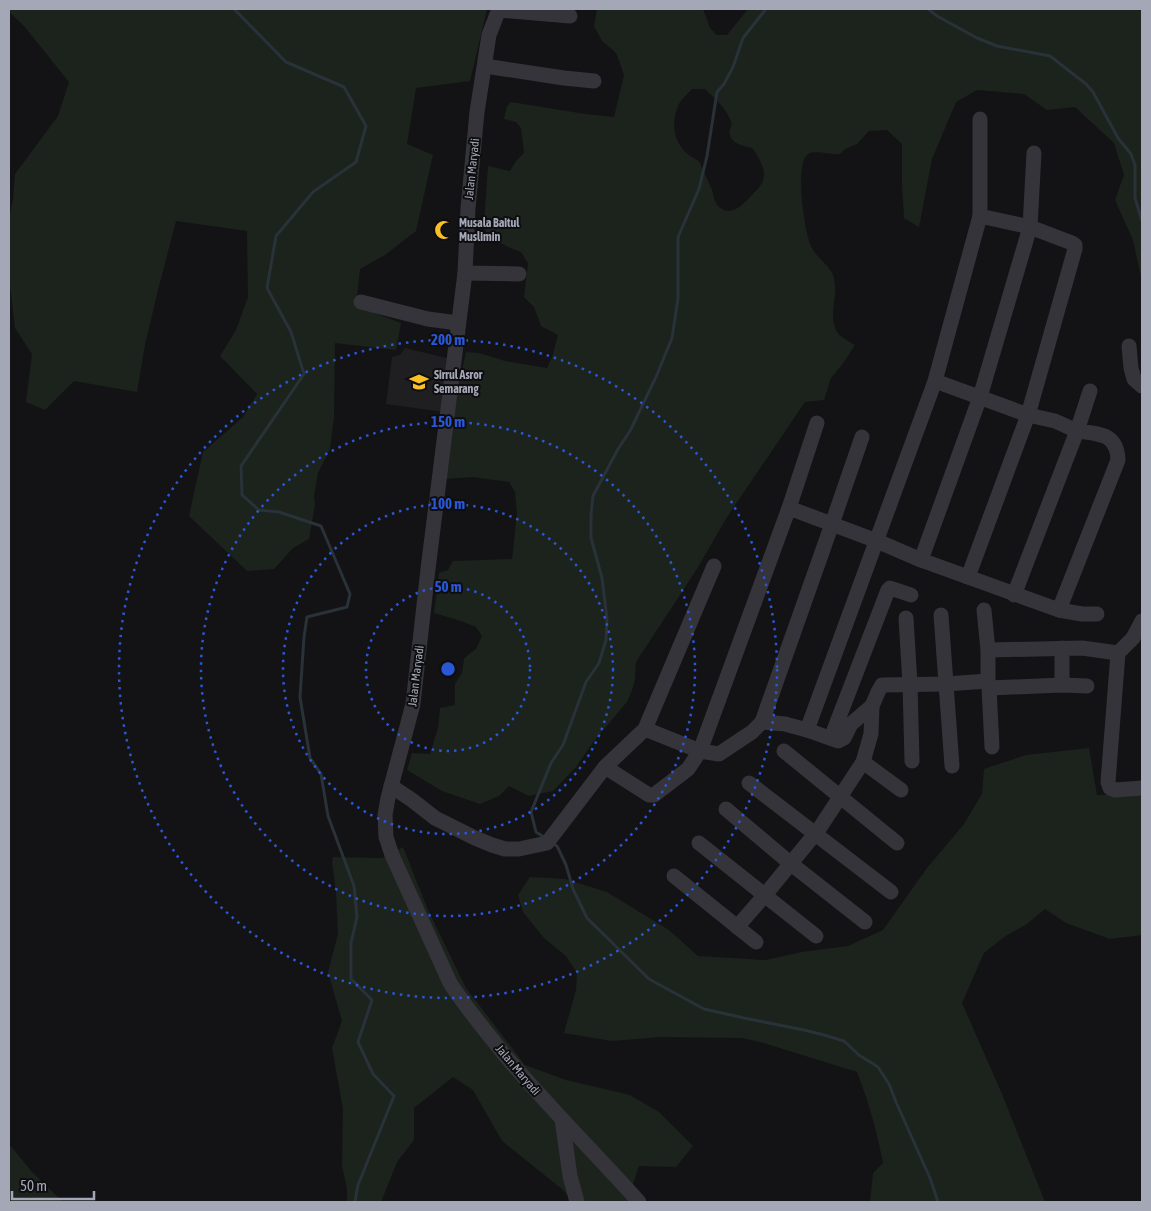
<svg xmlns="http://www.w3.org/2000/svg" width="1151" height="1211" viewBox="0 0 1151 1211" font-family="'Asap Condensed',sans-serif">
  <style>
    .built { fill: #1f1f22 }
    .green { fill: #1b231c; fill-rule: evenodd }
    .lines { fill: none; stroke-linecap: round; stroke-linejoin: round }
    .stream { stroke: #293139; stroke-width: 3 }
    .minor { stroke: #34343a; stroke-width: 15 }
    .ring { fill: none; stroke: #2a57d5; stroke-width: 2.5; stroke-dasharray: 2.5 5 }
    .labels { text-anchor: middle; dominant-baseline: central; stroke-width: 4; stroke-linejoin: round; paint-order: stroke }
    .street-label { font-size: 12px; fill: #a4a8b6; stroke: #0e0e10 }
    .poi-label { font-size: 12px; font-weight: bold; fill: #a4a8b6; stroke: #0e0e10; text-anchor: start }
    .centre { fill: #2a57d5; stroke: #0e0e10; stroke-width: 2.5 }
    .ring-label { font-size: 15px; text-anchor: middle; font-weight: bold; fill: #2a57d5; stroke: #0e0e10; stroke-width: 4; stroke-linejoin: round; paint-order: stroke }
  </style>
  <rect width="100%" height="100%" fill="#131315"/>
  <polygon class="built" points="405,348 451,359 444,412 386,404 392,357 400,355"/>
  <g class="green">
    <polygon points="9,9 487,9 470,81 416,88 407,144 433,155 416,231 385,255 360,269 356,306 401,323 396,350 335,343 334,417 330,449 318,473 314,496 315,504 309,539 293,548 274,569 247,571 189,516 203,452 243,417 257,394 220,356 236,330 248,297 247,231 176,221 158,290 145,345 137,392 74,381 45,410 26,402 32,354 15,328 9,278 9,217 13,200 15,174 58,116 69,82 24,26 9,12"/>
    <path d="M597,9H703L710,28L717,35H727L748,9H1142V281L1133,240L1115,200L1124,175L1114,143L1075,107L1047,110L1024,94L977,90L956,102L932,159L919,227L904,218L902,183V144L887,130L869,131L857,144L845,149L840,154C829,155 813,149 807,155C795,165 804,234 812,248C817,258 829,265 833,275C840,294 827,315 837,332C840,337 850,342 855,345L844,362L831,378L824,400L805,402L727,517L697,569L636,662L635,680L632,690L627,702L594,741L576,767L553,791L529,796L509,786L499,796L480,804L442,791L407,770L412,753L430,754L438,728L440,708L455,705V684L462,673L464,659L469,654L476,649L482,636L476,627L461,621L434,613L439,573L448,570L453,561L512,559L517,513L515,492L509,482L472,477L445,479L458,389L466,352L479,353L505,361L547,368L552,357L558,335L541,326L534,307L524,297L528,263L521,252L508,247L487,235L484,225L488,166L510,171L516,161L524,153L521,128L516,122L504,119L507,106L511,102L585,114L614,117L624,75L617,55L614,51L602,41L594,26ZM692,89H705C714,98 725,107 730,119C733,124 731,125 730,130C727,142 743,147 752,148C758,156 764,165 764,176C763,184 757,190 752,195C744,203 732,218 719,207C714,202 714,196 712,190C708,180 703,171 699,161C679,152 670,134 676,112C677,109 678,104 681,101C684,97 688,93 692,89Z"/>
    <path d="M1089,748L1097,795L1142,794V935L1110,939L1066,923L1045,909L1027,924L1004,937L984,953L962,1003L1002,1094L1045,1202H870L873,1173L883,1163C877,1132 869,1103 857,1072L760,1042L742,1038L660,1037L612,1041L564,1033L576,990L577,973L566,956L544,938L523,912L518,895L530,877L565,879L607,892L669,930L698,956L766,960L802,952L848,946L883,930L927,868L964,824L982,794L984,769L1026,755Z"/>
    <polygon points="403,847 428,910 466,988 525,1065 566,1080 630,1095 659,1112 693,1146 676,1167 639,1166 627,1202 573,1202 563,1190 502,1141 473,1090 453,1077 414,1108 414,1140 397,1162 381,1202 347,1202 347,1188 342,1166 343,1109 332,1048 342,1021 328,972 338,934 336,893 332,862 333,857 382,858"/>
    <polygon points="9,1144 33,1173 63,1202 9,1202"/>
  </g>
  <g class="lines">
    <g class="stream">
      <polyline points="234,9 286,62 344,87 366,126 356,162 313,192 276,236 267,288 291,332 304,374 241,466 242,495 259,510 279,512 321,526 350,594 347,607 307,617 304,637 300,697 310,758 321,774 328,816 354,886 357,917 351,943 351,979 372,1000 358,1042 373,1074 394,1096 358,1185 355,1202"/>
      <polyline points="928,9 937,16 977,38 997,46 1050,56 1086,84 1093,92 1118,138 1131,154 1135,165 1135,198 1142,221"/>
      <polyline points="544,837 536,832 531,812 551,763 563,745 586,682 599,663 606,640 607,619 602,578 591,538 591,515 593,496 618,449 630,431 656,377 672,338 678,298 678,237 699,189 707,156 717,92 724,84 733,67 743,38 766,9"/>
      <polyline points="553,844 557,846 566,865 573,889 587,918 649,979 704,1009 744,1018 804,1030 824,1035 844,1041 859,1055 878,1067 889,1084 896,1102 930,1178 938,1202"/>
    </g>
    <g class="minor">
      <path d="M499,9L489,35L477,112L468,208L465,273L428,569L413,704L388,798L385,815L386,837L392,855L450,983C466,1008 485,1030 503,1053C546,1104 594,1152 639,1202"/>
      <polyline points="499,10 570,16"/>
      <polyline points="485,66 564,78 594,81"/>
      <polyline points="465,273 519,274"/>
      <polyline points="361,302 428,319 458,323"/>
      <polyline points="1129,346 1131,368 1134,379 1142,386"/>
      <polyline points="935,381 1028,415 1055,421 1077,431 1014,595"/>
      <polyline points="789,508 817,423"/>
      <polyline points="921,560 980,397 1030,227 1034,153"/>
      <polyline points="968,577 1028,415 1075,249 1075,245 1072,243 1030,227 980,216 980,119"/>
      <polyline points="1059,610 1082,614 1097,614"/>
      <polyline points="941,615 952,766"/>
      <polyline points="906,618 910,684 912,761"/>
      <polyline points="1062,648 1062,685"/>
      <polyline points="988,650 1082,648 1118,653 1133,638 1142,621"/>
      <polyline points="1118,653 1108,782 1110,788 1115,790 1142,788"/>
      <polyline points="988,681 989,688 992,747"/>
      <polyline points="989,688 1062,685 1087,686"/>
      <polyline points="762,722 785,724 807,730 935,381 980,216"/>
      <polyline points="645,729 700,751 719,754 752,732 762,722 832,524 862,437"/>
      <polyline points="807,730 838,741 844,738 851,724 872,706 878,692 882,685 946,684 988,681 988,650 984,610"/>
      <polyline points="831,738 888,590 890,588 911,595"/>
      <polyline points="784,751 897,843"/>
      <polyline points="863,762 901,790"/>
      <path d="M605,767L649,795H654L688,769L700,751L789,508L877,541L921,560L1059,610L1118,460C1117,433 1099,434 1077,431L1090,391"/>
      <polyline points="749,783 891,892"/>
      <polyline points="391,786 412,800 435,818 475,838 492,845 505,849 519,849 547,843 605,767 645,729 714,566"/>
      <polyline points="726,809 790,863 865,922"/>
      <polyline points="699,843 816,936"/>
      <polyline points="674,876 756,942"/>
      <polyline points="737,927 765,895 819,829 863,762 871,734 872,706"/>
      <polyline points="562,1119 570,1176 577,1202"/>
    </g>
  </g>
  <g class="ring">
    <circle cx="448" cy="669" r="82"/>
    <circle cx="448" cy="669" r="165"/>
    <circle cx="448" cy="669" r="247"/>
    <circle cx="448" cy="669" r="329"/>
  </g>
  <defs>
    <g id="mosque-bare" transform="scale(1.5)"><path d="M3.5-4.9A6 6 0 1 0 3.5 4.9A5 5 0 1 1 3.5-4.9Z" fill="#fabf25" stroke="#0e0e10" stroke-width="2.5" paint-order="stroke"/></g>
    <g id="school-bare" transform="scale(1.5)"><path d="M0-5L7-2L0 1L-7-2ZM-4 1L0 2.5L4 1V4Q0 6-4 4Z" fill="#fabf25" stroke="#0e0e10" stroke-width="2.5" paint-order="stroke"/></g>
  </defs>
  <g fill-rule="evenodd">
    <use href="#mosque-bare" x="444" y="230"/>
    <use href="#school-bare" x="419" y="382"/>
  </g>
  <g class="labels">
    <g class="street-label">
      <text transform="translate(472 169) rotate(-84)">Jalan Maryadi</text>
      <text transform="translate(416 676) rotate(-83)">Jalan Maryadi</text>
      <text transform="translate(518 1070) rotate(50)">Jalan Maryadi</text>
    </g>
    <g class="poi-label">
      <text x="459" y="223">Musala Baitul<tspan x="459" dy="14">Muslimin</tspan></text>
      <text x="434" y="375">Sirrul Asror<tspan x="434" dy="14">Semarang</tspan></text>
    </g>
  </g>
  <circle cx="448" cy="669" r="8" class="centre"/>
  <g class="ring-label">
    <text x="448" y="345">200 m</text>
    <text x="448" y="427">150 m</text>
    <text x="448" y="509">100 m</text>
    <text x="448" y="592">50 m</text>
  </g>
  <rect width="1151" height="1211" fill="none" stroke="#a4a8b6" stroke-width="20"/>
  <path d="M12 1191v8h82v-8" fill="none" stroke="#a4a8b6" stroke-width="2.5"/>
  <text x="20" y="1191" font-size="15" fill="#a4a8b6" stroke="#0e0e10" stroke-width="4" paint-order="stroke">50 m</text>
</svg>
